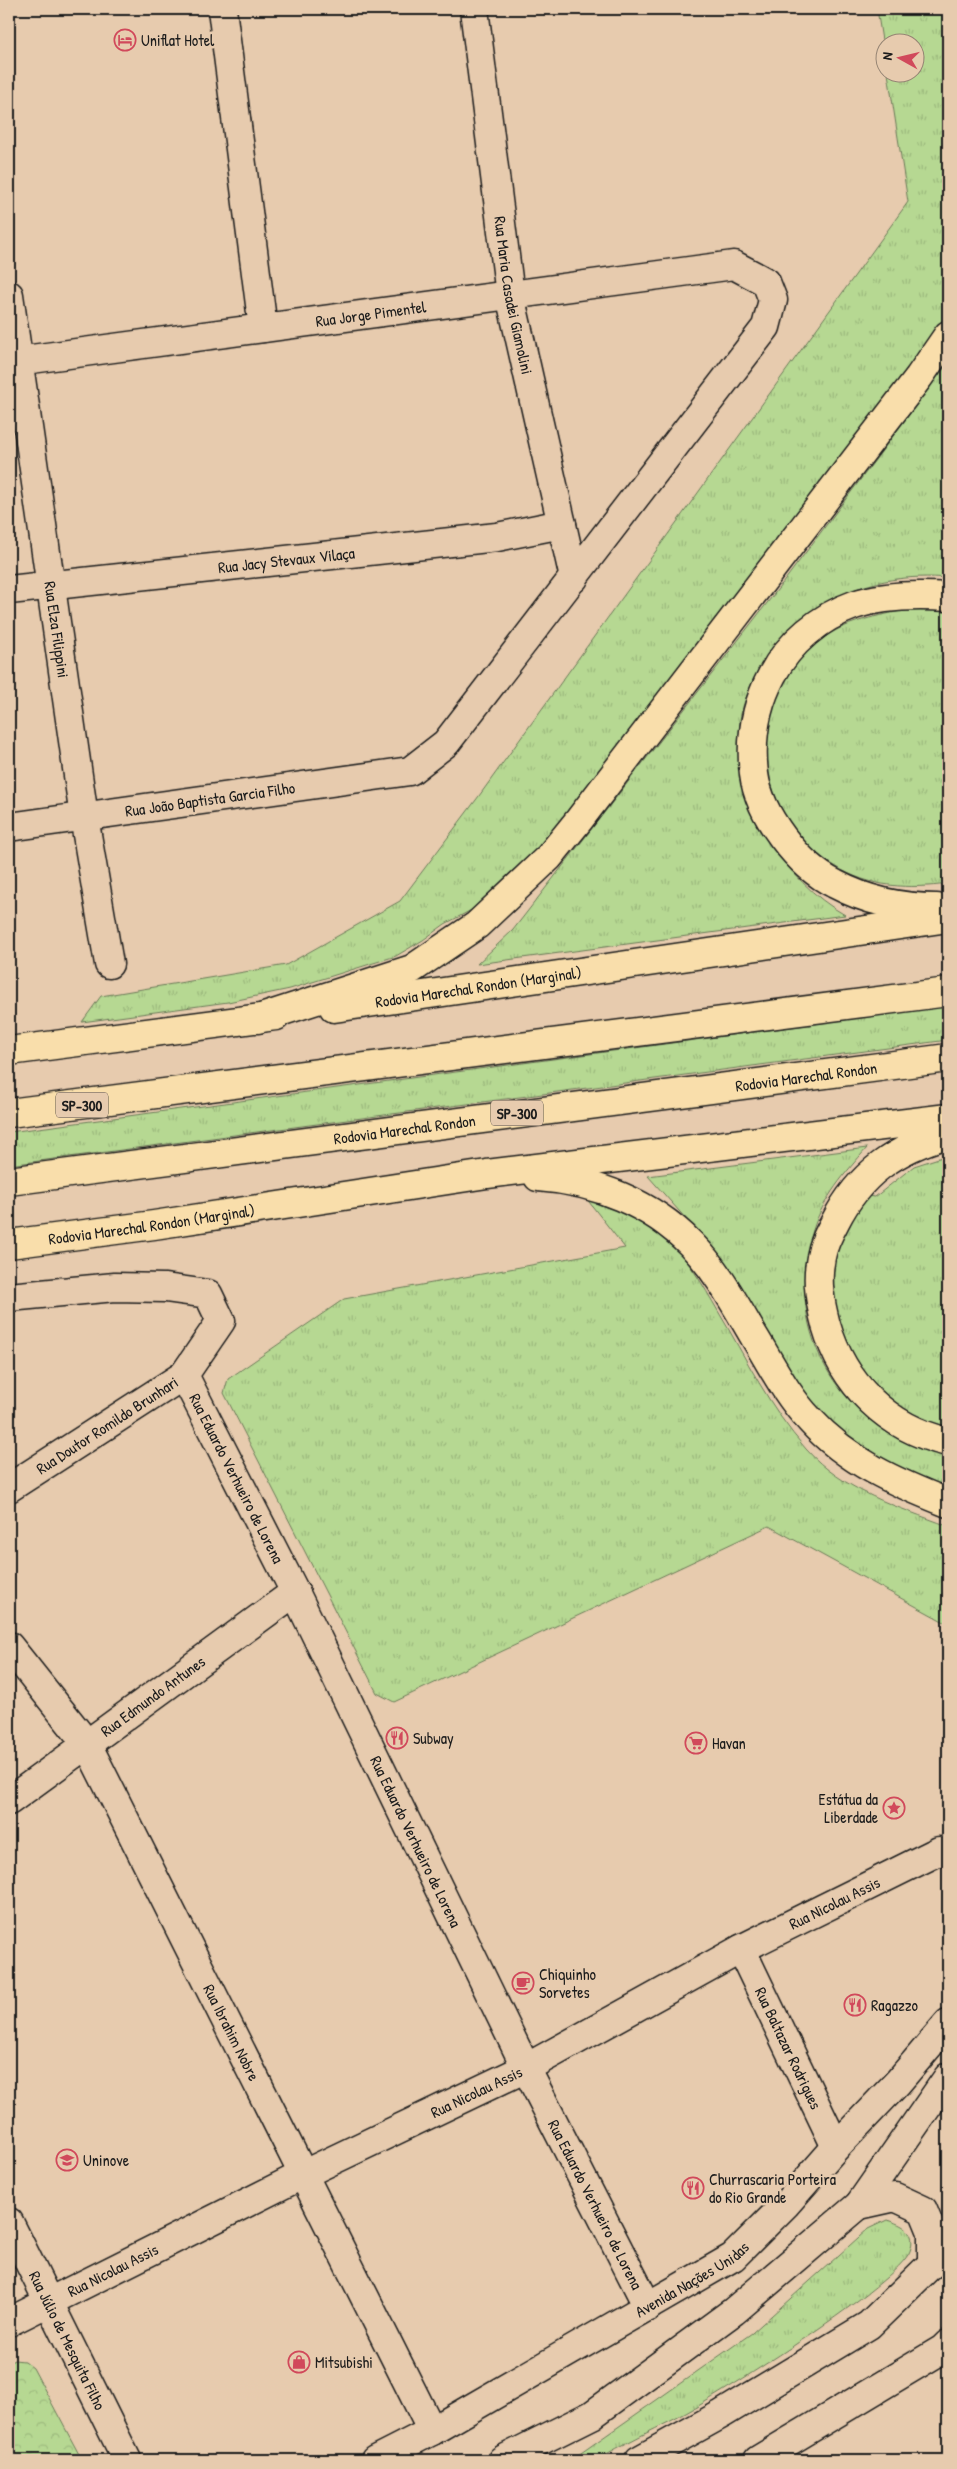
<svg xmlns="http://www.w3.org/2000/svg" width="957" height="2469" viewBox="0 0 957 2469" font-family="'Patrick Hand',sans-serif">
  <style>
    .grass { fill: url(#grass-tufts); stroke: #697a57 }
    .forest { fill: url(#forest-crowns); stroke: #697a57 }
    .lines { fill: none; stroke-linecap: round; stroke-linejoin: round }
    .minor-casing { stroke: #1c1c1c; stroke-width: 31 }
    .tertiary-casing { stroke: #1c1c1c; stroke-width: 31 }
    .secondary-casing { stroke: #1c1c1c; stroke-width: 31 }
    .trunk-casing { stroke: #1c1c1c; stroke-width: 31 }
    .motorway-casing { stroke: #1c1c1c; stroke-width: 31 }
    .minor { stroke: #e7cbae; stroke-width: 28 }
    .tertiary { stroke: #e7cbae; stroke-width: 28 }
    .secondary { stroke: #e7cbae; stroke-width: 28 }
    .trunk { stroke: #f9deab; stroke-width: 28 }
    .motorway { stroke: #f9deab; stroke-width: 28 }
    .labels { text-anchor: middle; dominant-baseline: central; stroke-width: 5; stroke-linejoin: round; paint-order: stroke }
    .shield { fill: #e7cbae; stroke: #595048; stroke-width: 1 }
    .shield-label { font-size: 15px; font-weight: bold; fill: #1c1c1c }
    .poi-label { font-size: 16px; fill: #1c1c1c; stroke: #e7cbae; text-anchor: start }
    .street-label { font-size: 16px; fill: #1c1c1c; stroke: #e7cbae }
  </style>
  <defs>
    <pattern id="grass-tufts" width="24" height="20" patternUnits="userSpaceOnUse" patternTransform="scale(1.25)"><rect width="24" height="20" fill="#b6d892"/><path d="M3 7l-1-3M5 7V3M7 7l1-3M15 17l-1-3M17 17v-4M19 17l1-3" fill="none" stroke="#9cb97d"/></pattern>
    <pattern id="forest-crowns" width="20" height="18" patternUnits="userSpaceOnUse" patternTransform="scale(1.25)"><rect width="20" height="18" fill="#b6d892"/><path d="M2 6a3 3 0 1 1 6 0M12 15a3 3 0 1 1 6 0" fill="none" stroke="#9cb97d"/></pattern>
  </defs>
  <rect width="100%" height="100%" fill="#e7cbae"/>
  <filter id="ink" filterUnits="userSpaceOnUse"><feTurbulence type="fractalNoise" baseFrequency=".02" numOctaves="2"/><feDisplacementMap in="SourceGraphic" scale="10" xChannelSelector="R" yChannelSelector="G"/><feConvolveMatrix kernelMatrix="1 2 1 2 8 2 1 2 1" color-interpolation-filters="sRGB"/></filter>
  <g filter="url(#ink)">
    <g class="grass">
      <polygon points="877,9 948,9 948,313 927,346 564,819 530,860 479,906 445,924 423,940 396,956 290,989 228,1002 82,1022 101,996 286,965 400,901 479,796 908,202 888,73 914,72 914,42 884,42 884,53"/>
      <path d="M948,363V578C870,571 799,602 759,671C751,685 742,704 740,720C737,754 742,792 756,824C759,830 764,836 769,842C790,871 813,897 845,915L477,964L513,930L785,580Z"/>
      <path d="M910,609L948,611V884C910,889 869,888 835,866C817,855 793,835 784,816C750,753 768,671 831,633C855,619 883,615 910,609Z"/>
      <polygon points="948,1006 948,1040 9,1165 9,1132"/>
      <path d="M867,1148C845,1173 823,1198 813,1230C781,1335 843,1432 948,1455V1490L883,1462L855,1445L811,1404L703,1238L648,1176Z"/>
      <polygon points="948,1155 948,1429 918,1419 871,1388 840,1339 829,1278 835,1245 866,1196 875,1197 914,1166"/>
      <path d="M582,1193C611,1206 640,1217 665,1238C688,1258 703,1285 718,1311C746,1358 770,1409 806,1449C843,1491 898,1507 948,1526V1624L769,1526L394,1702L377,1693L224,1393L228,1379L344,1299L625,1248Z"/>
      <path d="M887,2220C903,2225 917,2231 910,2251C898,2283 724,2392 686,2413C666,2424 645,2433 625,2444C614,2449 602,2458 591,2460C585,2461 577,2460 571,2460L752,2333L868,2229Z"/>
    </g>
    <polygon class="forest" points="14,2360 24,2361 33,2368 82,2460 9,2460 9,2363"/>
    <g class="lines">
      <g class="minor-casing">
        <g id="minor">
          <polyline points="222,9 263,328"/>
          <path id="s1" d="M474,9L510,295L574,578"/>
          <path id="s2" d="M9,295L84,817L109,964"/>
          <path id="s3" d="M9,362L734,265L766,282L773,300L766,327L446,743L410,771L9,827"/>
          <path id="s4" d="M9,590L497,537L562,524"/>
          <polyline points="9,1297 115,1287 165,1288 208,1294 221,1321 184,1375 9,1488"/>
          <path id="s5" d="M184,1375L295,1592L526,2068L648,2307"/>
          <path id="s6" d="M9,1646L87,1744L432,2431"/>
          <path id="s7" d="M9,1801L295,1592"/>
          <path id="s8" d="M741,1949L836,2147"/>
          <path id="s9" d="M9,2222L127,2460"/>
          <path id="s10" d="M9,2322L304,2174L526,2068L741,1949L939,1851L948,1853"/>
        </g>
      </g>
      <g class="tertiary-casing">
        <g id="tertiary">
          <path id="s11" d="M375,2460L432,2431L733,2257L786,2204L836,2147L898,2082L948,2023"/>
          <polyline points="758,2460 943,2349 948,2344"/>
        </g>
      </g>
      <g class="secondary-casing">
        <g id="secondary">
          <polyline points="859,2205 895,2197 923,2210 932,2232 932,2264"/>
          <polyline points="502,2460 592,2415 734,2311 859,2205 948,2077"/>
          <polyline points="639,2460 722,2414 869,2325 948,2248"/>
        </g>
      </g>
      <g class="trunk-casing">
        <g id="trunk">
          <path d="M937,908C901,908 867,901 835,884C799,866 759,815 754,774C750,740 756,705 772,675C789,643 820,617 854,605C884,595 918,595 948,597"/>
          <path id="s12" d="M334,1008L948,918"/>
          <polyline points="258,1019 412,969 477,925 549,857 579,820 919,377 948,335"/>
          <polyline points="9,1051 276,1016"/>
          <path d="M948,1134C896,1148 859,1174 835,1222C829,1233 823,1244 821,1257C816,1280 820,1302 826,1325C843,1384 887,1428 948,1442"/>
          <path d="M538,1177C595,1181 651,1203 691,1244C718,1271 736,1306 755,1338C772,1366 787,1396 810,1420C848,1462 897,1483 948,1503"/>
          <path id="s13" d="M9,1244L154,1225L487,1174L948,1118"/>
        </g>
      </g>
      <g class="motorway-casing">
        <g id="motorway">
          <polyline points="9,1113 948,992"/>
          <path id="s14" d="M9,1181L948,1058"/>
        </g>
      </g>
      <use href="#minor" class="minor"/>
      <use href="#tertiary" class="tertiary"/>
      <use href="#secondary" class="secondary"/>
      <use href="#trunk" class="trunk"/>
      <use href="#motorway" class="motorway"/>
    </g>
  </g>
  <defs>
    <g id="hotel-ring" transform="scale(1.125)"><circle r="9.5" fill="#e7cbae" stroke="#d1495b" stroke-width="1.5"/><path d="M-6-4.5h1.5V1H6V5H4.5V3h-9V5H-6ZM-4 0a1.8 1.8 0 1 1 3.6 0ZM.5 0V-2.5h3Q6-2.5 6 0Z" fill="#d1495b"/></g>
    <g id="restaurant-ring" transform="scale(1.125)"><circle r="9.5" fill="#e7cbae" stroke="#d1495b" stroke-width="1.5"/><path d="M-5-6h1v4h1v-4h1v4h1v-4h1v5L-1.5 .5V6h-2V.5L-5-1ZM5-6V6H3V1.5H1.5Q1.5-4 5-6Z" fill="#d1495b"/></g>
    <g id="supermarket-ring" transform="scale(1.125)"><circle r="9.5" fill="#e7cbae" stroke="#d1495b" stroke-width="1.5"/><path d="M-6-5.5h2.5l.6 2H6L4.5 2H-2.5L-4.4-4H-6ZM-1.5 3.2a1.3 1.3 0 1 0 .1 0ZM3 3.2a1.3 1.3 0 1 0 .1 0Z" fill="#d1495b"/></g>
    <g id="sight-ring" transform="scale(1.125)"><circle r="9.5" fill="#e7cbae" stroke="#d1495b" stroke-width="1.5"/><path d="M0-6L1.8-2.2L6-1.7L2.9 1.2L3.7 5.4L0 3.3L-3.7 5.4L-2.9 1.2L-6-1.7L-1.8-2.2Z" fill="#d1495b"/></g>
    <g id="cafe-ring" transform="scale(1.125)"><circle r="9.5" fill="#e7cbae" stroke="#d1495b" stroke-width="1.5"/><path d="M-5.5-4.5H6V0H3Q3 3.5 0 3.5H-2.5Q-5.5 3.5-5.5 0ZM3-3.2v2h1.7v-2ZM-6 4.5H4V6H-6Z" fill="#d1495b"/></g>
    <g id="university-ring" transform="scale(1.125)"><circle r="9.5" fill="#e7cbae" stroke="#d1495b" stroke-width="1.5"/><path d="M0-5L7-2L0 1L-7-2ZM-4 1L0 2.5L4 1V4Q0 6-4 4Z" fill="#d1495b"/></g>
    <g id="shop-ring" transform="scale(1.125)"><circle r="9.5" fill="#e7cbae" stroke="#d1495b" stroke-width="1.5"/><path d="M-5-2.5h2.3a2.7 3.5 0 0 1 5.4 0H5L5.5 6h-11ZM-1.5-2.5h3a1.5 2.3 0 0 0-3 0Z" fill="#d1495b"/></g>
  </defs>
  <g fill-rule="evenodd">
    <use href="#hotel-ring" x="125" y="40"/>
    <use href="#restaurant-ring" x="397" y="1738"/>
    <use href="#supermarket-ring" x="696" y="1743"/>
    <use href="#sight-ring" x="894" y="1808"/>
    <use href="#cafe-ring" x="523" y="1983"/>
    <use href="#restaurant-ring" x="855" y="2005"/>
    <use href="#university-ring" x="67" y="2160"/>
    <use href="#restaurant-ring" x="693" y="2188"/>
    <use href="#shop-ring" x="299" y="2362"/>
  </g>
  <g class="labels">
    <g class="shield">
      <rect x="56" y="1092.5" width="52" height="25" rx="4"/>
      <rect x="491" y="1100.5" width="52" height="25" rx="4"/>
    </g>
    <g class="shield-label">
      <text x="82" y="1105">SP-300</text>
      <text x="517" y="1113">SP-300</text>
    </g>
    <g class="poi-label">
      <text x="141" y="40">Uniflat Hotel</text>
      <text x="413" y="1738">Subway</text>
      <text x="712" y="1743">Havan</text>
      <text x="878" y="1799" text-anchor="end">Estátua da<tspan x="878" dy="18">Liberdade</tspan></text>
      <text x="539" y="1974">Chiquinho<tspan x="539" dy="18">Sorvetes</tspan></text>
      <text x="871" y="2005">Ragazzo</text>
      <text x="83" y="2160">Uninove</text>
      <text x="709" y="2179">Churrascaria Porteira<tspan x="709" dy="18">do Rio Grande</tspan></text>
      <text x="315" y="2362">Mitsubishi</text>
    </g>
    <g class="street-label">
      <text stroke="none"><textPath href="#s1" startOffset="289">Rua Maria Casadei Giamolini</textPath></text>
      <text stroke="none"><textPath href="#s3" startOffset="365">Rua Jorge Pimentel</textPath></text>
      <text stroke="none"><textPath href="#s4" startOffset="279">Rua Jacy Stevaux Vilaça</textPath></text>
      <text stroke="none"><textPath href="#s2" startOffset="338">Rua Elza Filippini</textPath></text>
      <text transform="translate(210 799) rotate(-8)">Rua João Baptista Garcia Filho</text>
      <text stroke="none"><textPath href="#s12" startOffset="146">Rodovia Marechal Rondon (Marginal)</textPath></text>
      <text stroke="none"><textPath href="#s14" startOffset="804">Rodovia Marechal Rondon</textPath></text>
      <text stroke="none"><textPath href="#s14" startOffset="399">Rodovia Marechal Rondon</textPath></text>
      <text stroke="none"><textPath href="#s13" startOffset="144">Rodovia Marechal Rondon (Marginal)</textPath></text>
      <text transform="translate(107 1425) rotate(-33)">Rua Doutor Romildo Brunhari</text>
      <text stroke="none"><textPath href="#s5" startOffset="116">Rua Eduardo Verhueiro de Lorena</textPath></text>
      <text stroke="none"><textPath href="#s7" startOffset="178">Rua Edmundo Antunes</textPath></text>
      <text stroke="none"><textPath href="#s5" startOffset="521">Rua Eduardo Verhueiro de Lorena</textPath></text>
      <text stroke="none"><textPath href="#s10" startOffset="926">Rua Nicolau Assis</textPath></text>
      <text stroke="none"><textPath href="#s6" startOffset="448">Rua Ibrahim Nobre</textPath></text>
      <text stroke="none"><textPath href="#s8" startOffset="110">Rua Baltazar Rodrigues</textPath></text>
      <text stroke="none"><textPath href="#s10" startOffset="521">Rua Nicolau Assis</textPath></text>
      <text stroke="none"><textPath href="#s5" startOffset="926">Rua Eduardo Verhueiro de Lorena</textPath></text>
      <text stroke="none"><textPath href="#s10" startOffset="116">Rua Nicolau Assis</textPath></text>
      <text stroke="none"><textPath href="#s11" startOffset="365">Avenida Nações Unidas</textPath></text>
      <text stroke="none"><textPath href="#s9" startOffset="132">Rua Júlio de Mesquita Filho</textPath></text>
    </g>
  </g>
  <rect width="957" height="2469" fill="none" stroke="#e7cbae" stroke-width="30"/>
  <rect x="15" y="15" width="927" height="2439" fill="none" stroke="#1c1c1c" stroke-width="2" filter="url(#ink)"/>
  <g transform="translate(900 58) rotate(278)"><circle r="24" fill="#e7cbae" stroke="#968574"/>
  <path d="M0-4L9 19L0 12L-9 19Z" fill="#d1495b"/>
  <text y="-8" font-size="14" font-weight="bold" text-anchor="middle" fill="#1c1c1c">N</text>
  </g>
</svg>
